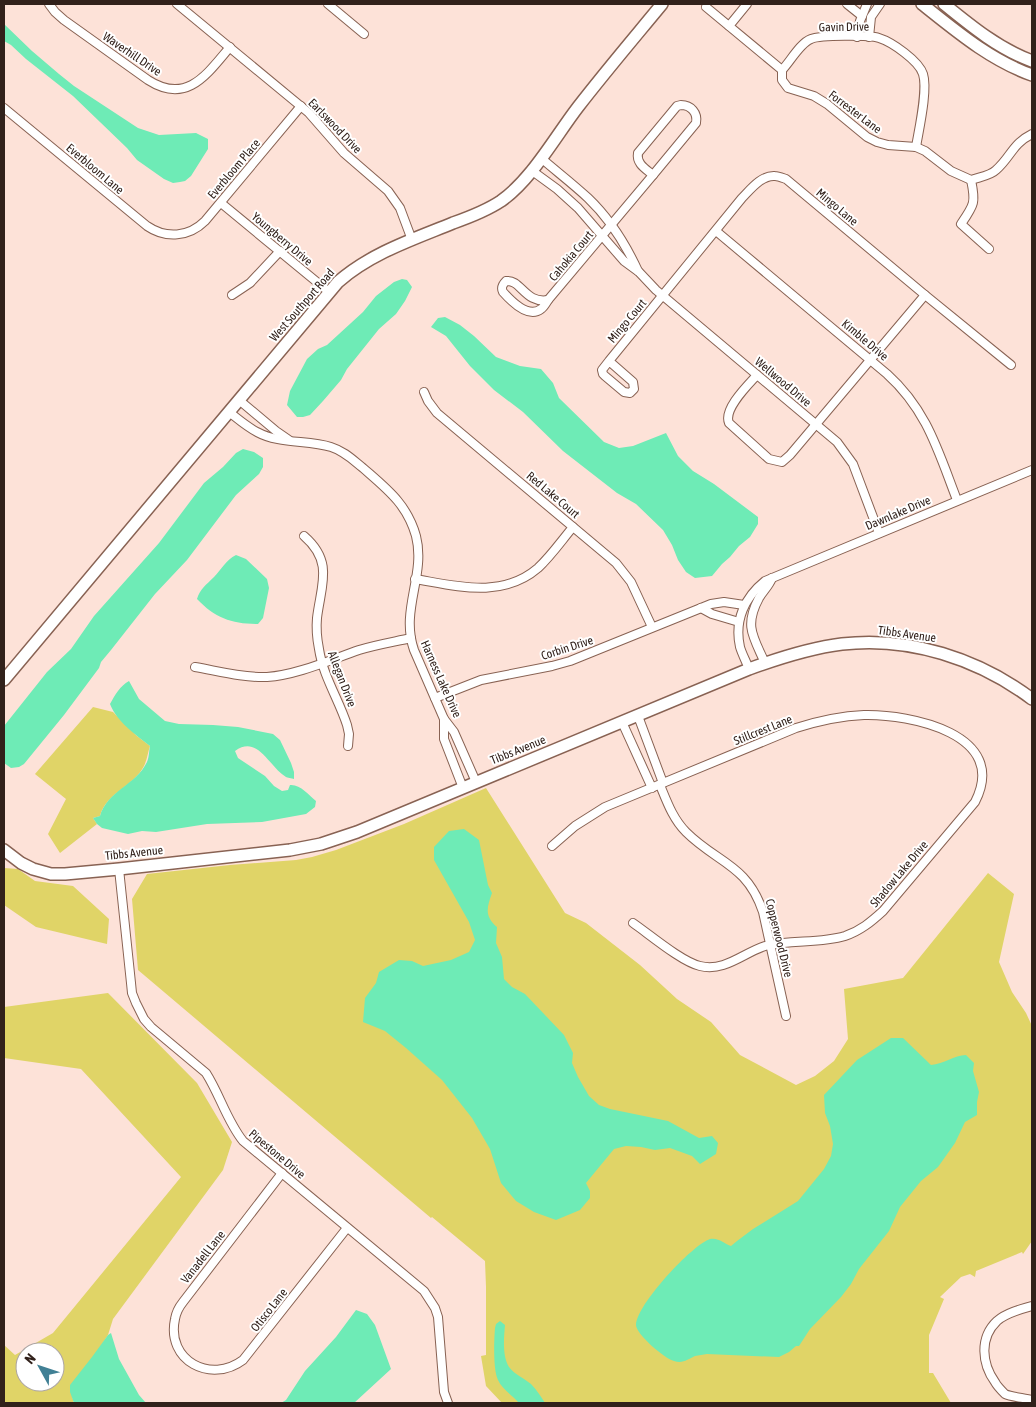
<svg xmlns="http://www.w3.org/2000/svg" width="1036" height="1407" viewBox="0 0 1036 1407" font-family="'Asap Condensed',sans-serif">
  <style>
    .green { fill: #e0d467; fill-rule: evenodd }
    .water { fill: #6eebb6 }
    .lines { fill: none; stroke-linecap: round; stroke-linejoin: round }
    .street-casing { stroke: #886253; stroke-width: 10 }
    .secondary-casing { stroke: #886253; stroke-width: 14 }
    .street { stroke: #fff; stroke-width: 8 }
    .secondary { stroke: #fff; stroke-width: 11 }
    .labels { text-anchor: middle; dominant-baseline: central; stroke-width: 4; stroke-linejoin: round; paint-order: stroke }
    .street-label { font-size: 12px; fill: #31211b; stroke: #fff }
  </style>
  <rect width="100%" height="100%" fill="#fde2d8"/>
  <g class="green">
    <path d="M93,707L113,712L137,736L150,746C148,752 147,760 144,766C134,786 106,793 100,816L93,818L97,824L60,853L48,834L66,799L35,774Z"/>
    <polygon points="486,788 565,913 586,923 640,965 677,999 711,1022 740,1055 796,1085 815,1076 834,1061 848,1039 844,989 903,978 988,873 1014,894 999,962 1012,992 1026,1013 1032,1026 1032,1241 1023,1254 1022,1252 976,1271 975,1277 970,1274 961,1277 940,1297 944,1299 929,1335 929,1373 933,1373 951,1403 502,1403 486,1386 481,1356 486,1355 486,1287 485,1261 432,1217 431,1218 138,970 132,899 147,874 230,865 296,860 312,857 336,850 404,824"/>
    <polygon points="4,868 18,869 35,881 73,886 109,919 107,944 36,927 4,905"/>
    <path d="M108,993L197,1083L232,1142L223,1170L113,1319L108,1335L71,1392L74,1403H4V1345L15,1355L53,1333L181,1177L81,1069L4,1058V1007ZM25,1352H55V1382H25Z"/>
  </g>
  <g class="water">
    <polygon points="4,24 32,51 59,74 74,86 138,128 159,135 196,133 208,139 208,149 191,176 185,181 180,182 173,183 164,179 137,160 127,148 73,96 26,59 11,45 4,41"/>
    <polygon points="402,279 407,280 412,287 405,301 396,314 379,329 347,369 341,380 323,401 310,415 303,417 297,417 287,405 290,391 307,359 318,349 327,345 363,312 376,296 394,282"/>
    <polygon points="445,317 460,325 474,336 496,357 520,366 541,369 553,383 559,398 604,442 619,448 633,446 666,433 678,456 693,471 714,484 758,517 758,524 750,537 739,546 730,557 722,564 712,576 695,578 686,572 678,560 672,545 663,530 636,504 617,493 563,451 523,412 494,390 470,366 446,336 431,327 438,318"/>
    <polygon points="243,449 254,452 263,458 263,467 259,474 236,495 187,560 155,594 111,650 101,662 99,668 64,715 24,764 19,767 11,768 4,763 4,726 47,672 71,649 94,616 159,543 204,483 223,467 236,453"/>
    <path d="M236,555L246,559L267,579L269,588L263,618L258,624C232,624 215,618 197,599C200,589 206,585 214,577C221,570 226,560 236,555Z"/>
    <path d="M129,681L139,699L165,721L179,724L213,725L238,727L273,734L280,740L291,763L294,772V779C292,778 287,778 286,777C269,767 258,734 235,751L238,758L265,776L274,786L282,791L288,790L290,785C300,784 309,795 316,801L315,807L306,814L262,822L207,824L156,832L142,831L128,834L102,828L97,824L93,818L100,816C107,791 136,785 147,762C149,758 149,751 150,746C135,734 117,722 110,704C115,695 120,686 129,681Z"/>
    <path d="M464,829L479,840L488,885L492,893C487,907 484,916 497,927L496,943L502,957L504,979L512,987L525,994L564,1035L573,1053L572,1063L578,1077L589,1096L599,1105L610,1109L668,1121L699,1138L712,1136L718,1143L716,1154L700,1164L692,1156L670,1148L655,1150L641,1147L626,1146L614,1149L586,1183L590,1191V1198L580,1210L556,1220L534,1212L516,1201L501,1183L490,1149L472,1118L442,1080L406,1048L385,1031L363,1022L365,998L376,983L379,972L399,960L412,961L423,966L451,960L469,952L475,940L469,922L434,860V847L449,831Z"/>
    <path d="M891,1038H903L931,1065C944,1064 954,1055 966,1055L974,1063L973,1071L979,1092L977,1102V1115L965,1122L955,1143L938,1167L921,1181L900,1207L889,1231L859,1269L851,1284L841,1297L810,1329L799,1346H796L789,1352L779,1357L707,1354C703,1355 699,1355 695,1356C688,1359 683,1364 674,1361C665,1359 636,1334 636,1325C636,1305 692,1245 710,1239C718,1237 725,1244 731,1246L737,1241L753,1229L798,1201L824,1169L831,1156L833,1144L830,1126L825,1113L824,1095L857,1060Z"/>
    <polygon points="356,1310 367,1314 375,1325 391,1369 354,1403 281,1403 286,1400 305,1371 336,1337"/>
    <path d="M500,1321L505,1325C504,1337 502,1356 509,1367C515,1375 524,1378 531,1384C537,1390 541,1397 545,1403H519C513,1396 502,1389 498,1380C493,1370 494,1340 495,1328L496,1324Z"/>
    <polygon points="111,1333 119,1359 139,1395 146,1403 74,1403 70,1392 70,1385 92,1357 108,1335"/>
  </g>
  <g class="lines">
    <g class="street-casing">
      <g id="street">
        <path d="M49,4L55,12L64,20L148,80C187,105 207,74 230,47"/>
        <polyline points="177,4 309,113 344,153 388,191 400,208 412,240"/>
        <polyline points="328,4 364,34"/>
        <polyline points="847,4 862,16"/>
        <polyline points="706,7 782,70"/>
        <polyline points="729,26 747,4"/>
        <polyline points="857,37 860,21 867,4"/>
        <polyline points="869,37 871,17 880,4"/>
        <path d="M782,70V80L788,88L814,96L827,104L867,137L877,142L888,145L916,147L925,151L951,171L971,180C979,177 990,176 996,170C1011,157 1012,144 1032,134"/>
        <path d="M782,70C790,62 800,43 811,39C820,35 869,35 879,38C892,42 919,61 923,74C928,90 919,129 916,147"/>
        <path d="M681,105C691,105 698,113 696,123L653,175C646,169 636,164 638,153L677,106Z"/>
        <path d="M4,108L147,226C166,239 189,237 205,221L301,106"/>
        <path d="M541,158C556,171 573,184 588,198C609,218 626,245 638,271"/>
        <polyline points="531,170 557,189 578,208 624,261 639,272 656,290 837,442 853,464 879,533"/>
        <path d="M971,180C976,203 974,205 961,224L989,249"/>
        <polyline points="221,203 329,292"/>
        <path d="M716,231L887,374C927,410 938,451 957,500"/>
        <path d="M506,281C521,279 525,304 548,300C546,303 544,307 541,309C528,319 511,301 503,292C501,288 502,285 506,281Z"/>
        <polyline points="232,295 250,283 280,251"/>
        <polyline points="548,300 653,175"/>
        <path d="M609,361L633,382L634,389L630,393L624,392L605,376L603,374L602,370L609,361L742,198C750,190 761,175 775,176C778,176 783,178 786,179L925,295L1011,365"/>
        <path d="M757,375C748,385 723,409 729,423L769,459L782,462L790,455L925,295"/>
        <polyline points="424,392 428,401 437,413 616,563 631,582 652,627"/>
        <polyline points="239,400 276,431 289,440"/>
        <path d="M229,412C238,419 247,427 257,432C279,444 307,440 331,447C344,451 353,460 363,468C387,489 407,504 416,536C426,575 400,610 414,650L444,719L454,732L476,782"/>
        <path d="M304,536C334,562 321,585 317,618C316,629 317,639 319,649C323,676 339,700 347,725L349,734L348,746"/>
        <path d="M415,579C457,586 502,599 538,568C551,556 562,540 573,527"/>
        <polyline points="701,608 712,614 739,622"/>
        <path d="M765,663C753,636 744,626 759,598C763,591 769,586 772,578"/>
        <path d="M195,667C218,671 243,678 267,677C297,675 330,660 359,650C375,645 393,642 411,638"/>
        <path d="M749,669C746,661 742,654 740,647C734,620 745,597 765,581L1032,470"/>
        <polyline points="435,698 481,680 552,666 570,661 711,604 724,602 744,605"/>
        <polyline points="638,716 663,783"/>
        <polyline points="444,719 444,739 463,788"/>
        <polyline points="622,722 652,788"/>
        <path d="M660,785C667,802 673,819 686,832C717,863 747,864 763,912L786,1016"/>
        <path d="M552,846L575,826L605,807L796,728C818,721 840,716 864,715C910,714 1010,734 975,802L883,911C871,922 860,931 845,936C819,944 791,939 765,946C743,953 725,972 700,966C682,962 649,934 633,923"/>
        <path d="M119,869L131,983L132,993L136,1003L144,1019L151,1027L206,1073C220,1095 227,1121 243,1141L424,1291L435,1308L438,1317L444,1392L448,1403"/>
        <path d="M282,1173L183,1302C179,1307 176,1313 175,1319C166,1361 211,1384 243,1360L347,1228"/>
        <path d="M1032,1306C1021,1309 1006,1313 997,1321C979,1338 982,1364 995,1382C997,1386 1002,1391 1005,1394C1011,1397 1025,1398 1032,1400"/>
      </g>
    </g>
    <g class="secondary-casing">
      <g id="secondary">
        <path d="M922,4C956,31 990,60 1032,75"/>
        <path d="M944,4C971,26 999,49 1032,61"/>
        <path d="M4,680L338,282C371,253 414,239 453,223C470,217 486,211 501,201C532,179 555,137 578,107C605,72 634,38 662,4"/>
        <path d="M4,850L21,863L33,869L51,874H65L119,869L290,850L321,844L357,832L749,669C779,658 810,648 842,644C909,636 979,659 1032,699"/>
      </g>
    </g>
    <use href="#street" class="street"/>
    <use href="#secondary" class="secondary"/>
  </g>
  <g class="labels">
    <g class="street-label">
      <text transform="translate(844 27) rotate(-1)">Gavin Drive</text>
      <text transform="translate(132 54) rotate(34)">Waverhill Drive</text>
      <text transform="translate(855 112) rotate(37)">Forrester Lane</text>
      <text transform="translate(335 126) rotate(46)">Earlswood Drive</text>
      <text transform="translate(95 169) rotate(40)">Everbloom Lane</text>
      <text transform="translate(234 169) rotate(-50)">Everbloom Place</text>
      <text transform="translate(837 207) rotate(40)">Mingo Lane</text>
      <text transform="translate(282 239) rotate(40)">Youngberry Drive</text>
      <text transform="translate(571 256) rotate(-50)">Cahokia Court</text>
      <text transform="translate(302 305) rotate(-49)">West Southport Road</text>
      <text transform="translate(627 321) rotate(-50)">Mingo Court</text>
      <text transform="translate(865 340) rotate(40)">Kimble Drive</text>
      <text transform="translate(783 382) rotate(40)">Wellwood Drive</text>
      <text transform="translate(553 495) rotate(40)">Red Lake Court</text>
      <text transform="translate(898 513) rotate(-23)">Dawnlake Drive</text>
      <text transform="translate(907 634) rotate(8)">Tibbs Avenue</text>
      <text transform="translate(567 648) rotate(-18)">Corbin Drive</text>
      <text transform="translate(342 679) rotate(69)">Allegan Drive</text>
      <text transform="translate(441 679) rotate(66)">Harness Lake Drive</text>
      <text transform="translate(763 730) rotate(-22)">Stillcrest Lane</text>
      <text transform="translate(518 750) rotate(-22)">Tibbs Avenue</text>
      <text transform="translate(134 853) rotate(-6)">Tibbs Avenue</text>
      <text transform="translate(899 874) rotate(-50)">Shadow Lake Drive</text>
      <text transform="translate(779 938) rotate(76)">Copperwood Drive</text>
      <text transform="translate(277 1154) rotate(40)">Pipestone Drive</text>
      <text transform="translate(203 1257) rotate(-52)">Vanadell Lane</text>
      <text transform="translate(269 1310) rotate(-52)">Otisco Lane</text>
    </g>
  </g>
  <rect width="1036" height="1407" fill="none" stroke="#31211b" stroke-width="10"/>
  <g transform="translate(40 1367) rotate(310)"><circle r="24" fill="#ffffff" stroke="#ada6a4"/>
  <path d="M0-4L9 19L0 12L-9 19Z" fill="#418095"/>
  <text y="-8" font-size="14" font-weight="bold" text-anchor="middle" fill="#31211b">N</text>
  </g>
</svg>
